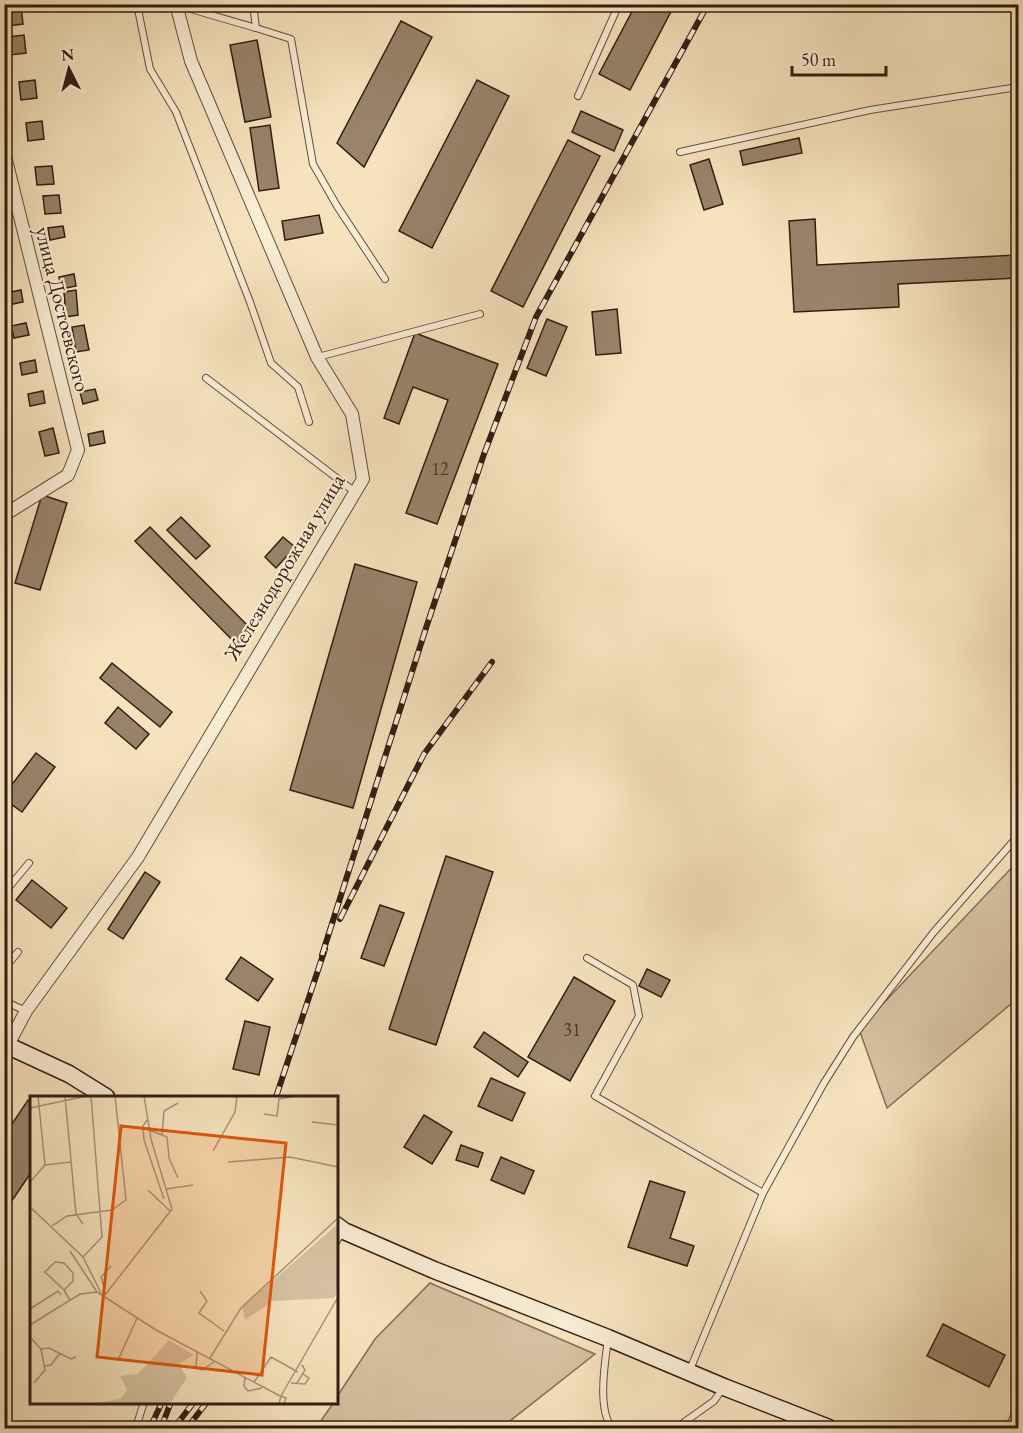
<svg xmlns="http://www.w3.org/2000/svg" width="1023" height="1433" viewBox="0 0 1023 1433" font-family="'EB Garamond',serif">
  <style>
    .green { fill: #d5c1a1; stroke: #846e5a; stroke-width: 1.5 }
    .building { fill: #98836b; stroke: #331c12; stroke-width: 1.5 }
    .lines { fill: none; stroke-linecap: round; stroke-linejoin: round }
    .lane-casing { stroke: #644e3d; stroke-width: 8 }
    .street-casing { stroke: #644e3d; stroke-width: 14 }
    .secondary-casing { stroke: #331c12; stroke-width: 19 }
    .lane { stroke: #f9edd5; stroke-width: 6 }
    .street { stroke: #f9edd5; stroke-width: 12 }
    .secondary { stroke: #f9edd5; stroke-width: 16 }
    .rail-casing { stroke: #331c12; stroke-width: 6 }
    .rail { stroke: #f9edd5; stroke-width: 4; stroke-dasharray: 11; stroke-linecap: butt }
    .labels { text-anchor: middle; dominant-baseline: central; stroke-width: 4.5; stroke-linejoin: round; paint-order: stroke }
    .number-label { font-size: 18px; fill: #4c3628 }
    .street-label { font-size: 21px; fill: #331c12; stroke: #f9edd5 }
    .inset-road { fill: none; stroke: #a89379; stroke-width: 1.5 }
    .view { fill: #df560c; fill-opacity: 0.15; stroke: #df560c; stroke-width: 3 }
    .inset-edge { fill: none; stroke: #331c12; stroke-width: 3 }
  </style>
  <rect width="100%" height="100%" fill="#f6e3be"/>
  <filter id="stains"><feTurbulence type="fractalNoise" baseFrequency=".00333" numOctaves="4"/><feColorMatrix values="0 0 0 0 .2 0 0 0 0 .09 0 0 0 0 .02 0 0 0 .5 -.17"/></filter>
  <radialGradient id="worn" r=".72"><stop offset=".6" stop-color="#630" stop-opacity="0"/><stop offset="1" stop-color="#630" stop-opacity=".3"/></radialGradient>
  <g class="green">
    <polygon points="1018,861 1018,998 887,1108 859,1029"/>
    <polygon points="430,1283 595,1354 506,1424 509,1428 316,1428 334,1402 336,1402 336,1398 375,1339"/>
  </g>
  <g class="building">
    <polygon points="636,4 675,4 630,90 599,74"/>
    <polygon points="21,6 23,24 7,26 5,8"/>
    <polygon points="401,21 432,37 364,167 337,143"/>
    <polygon points="24,35 26,53 10,55 8,37"/>
    <polygon points="257,40 271,117 245,122 230,45"/>
    <polygon points="35,80 37,98 21,100 19,82"/>
    <polygon points="477,80 509,96 432,248 399,231"/>
    <polygon points="581,111 623,130 614,151 572,132"/>
    <polygon points="42,121 44,139 28,141 26,123"/>
    <polygon points="270,125 279,188 259,191 250,128"/>
    <polygon points="799,138 802,153 743,165 740,151"/>
    <polygon points="568,140 600,156 523,307 491,291"/>
    <polygon points="709,159 723,204 704,210 690,165"/>
    <polygon points="52,166 54,184 37,185 35,167"/>
    <polygon points="59,195 61,213 45,214 43,196"/>
    <polygon points="319,215 323,233 285,240 282,221"/>
    <polygon points="815,219 817,265 1018,255 1018,278 898,284 899,307 794,312 789,221"/>
    <polygon points="63,226 65,237 50,240 48,228"/>
    <polygon points="74,274 76,286 61,289 59,277"/>
    <polygon points="21,290 23,302 8,305 6,293"/>
    <polygon points="76,290 78,315 66,317 64,292"/>
    <polygon points="617,309 621,353 596,355 592,312"/>
    <polygon points="547,319 567,327 546,376 527,368"/>
    <polygon points="26,323 29,335 14,338 11,326"/>
    <polygon points="84,325 89,350 76,352 72,327"/>
    <polygon points="415,333 498,364 437,524 406,513 448,400 413,387 399,424 384,418"/>
    <polygon points="35,360 37,372 22,375 20,363"/>
    <polygon points="95,389 98,400 83,404 80,392"/>
    <polygon points="43,391 45,403 30,406 28,394"/>
    <polygon points="53,428 59,453 45,456 39,432"/>
    <polygon points="103,431 105,443 90,446 88,434"/>
    <polygon points="42,495 67,503 40,590 15,583"/>
    <polygon points="181,517 210,546 196,559 167,530"/>
    <polygon points="150,527 255,633 240,648 135,541"/>
    <polygon points="283,537 295,547 276,568 265,557"/>
    <polygon points="355,564 417,582 353,808 290,790"/>
    <polygon points="112,663 172,712 160,727 100,678"/>
    <polygon points="118,707 149,734 136,749 105,723"/>
    <polygon points="36,753 55,767 22,812 4,799 4,795"/>
    <polygon points="446,856 493,872 436,1045 389,1029"/>
    <polygon points="145,872 160,882 123,939 108,929"/>
    <polygon points="32,880 67,908 51,928 16,900"/>
    <polygon points="380,905 404,913 384,966 361,958"/>
    <polygon points="241,957 273,979 258,1001 226,979"/>
    <polygon points="647,969 670,980 661,997 639,986"/>
    <polygon points="574,977 615,1001 570,1081 528,1057"/>
    <polygon points="245,1021 270,1027 259,1075 233,1069"/>
    <polygon points="484,1032 528,1062 518,1077 474,1047"/>
    <polygon points="491,1078 525,1093 512,1121 478,1106"/>
    <polygon points="28,1100 32,1103 32,1171 7,1208 4,1206 4,1136"/>
    <polygon points="424,1115 452,1132 432,1164 404,1147"/>
    <polygon points="461,1145 483,1153 478,1167 456,1160"/>
    <polygon points="501,1157 534,1171 524,1194 491,1180"/>
    <polygon points="650,1181 685,1192 670,1238 694,1246 687,1266 628,1247"/>
    <polygon points="943,1324 1005,1355 989,1387 927,1356"/>
  </g>
  <g class="lines">
    <g class="lane-casing">
      <g id="lane">
        <polyline points="137,4 150,69 176,112 250,302 271,363 298,387 309,422"/>
        <polyline points="177,5 256,28 253,4"/>
        <polyline points="256,28 291,39 313,164 337,206 385,279"/>
        <polyline points="578,96 619,4"/>
        <polyline points="680,152 870,110 1018,87"/>
        <polyline points="318,357 480,314"/>
        <polyline points="206,378 355,492"/>
        <polyline points="4,893 29,863"/>
        <polyline points="587,958 633,985 639,1016 595,1096 763,1193"/>
        <polyline points="4,969 18,952"/>
        <polyline points="4,1001 26,1011"/>
        <polyline points="336,1242 343,1231"/>
        <path d="M608,1339C605,1362 597,1409 612,1428"/>
        <polyline points="689,1372 763,1193 824,1083 853,1037 933,933 1018,836"/>
        <polyline points="138,1421 144,1402"/>
        <polyline points="676,1428 714,1401 723,1388"/>
        <polyline points="1008,1428 1018,1408"/>
      </g>
    </g>
    <g class="street-casing">
      <g id="street">
        <polyline points="4,152 78,450 68,475 4,515"/>
        <polyline points="8,1045 26,1011 138,857 363,479 352,414 317,357 191,61 176,4"/>
      </g>
    </g>
    <g class="secondary-casing">
      <g id="secondary">
        <polyline points="4,1044 69,1074 106,1097"/>
        <polyline points="336,1225 344,1231 434,1270 608,1338 724,1387 829,1428"/>
      </g>
    </g>
    <use href="#lane" class="lane"/>
    <use href="#street" class="street"/>
    <use href="#secondary" class="secondary"/>
    <g class="rail-casing">
      <g id="rail">
        <polyline points="340,919 424,754 492,662"/>
        <polyline points="322,955 426,628 484,454 536,317 708,4"/>
        <polyline points="276,1097 325,949"/>
        <polyline points="150,1428 162,1402"/>
        <polyline points="161,1428 171,1402"/>
        <polyline points="174,1428 194,1402"/>
        <polyline points="187,1428 207,1402"/>
      </g>
    </g>
    <use href="#rail" class="rail"/>
  </g>
  <g class="labels">
    <g class="number-label">
      <text x="440" y="468">12</text>
      <text x="572" y="1029">31</text>
    </g>
    <g class="street-label">
      <text transform="translate(63 309) rotate(76)">улица Достоевского</text>
      <text transform="translate(284 567) rotate(-59)">Железнодорожная улица</text>
    </g>
  </g>
  <g transform="translate(30 1096)">
    <rect width="308" height="308" fill="#f6e3be"/>
    <path d="M307,129L308,194L304,202L243,205L215,224L212,211ZM139,244L164,259L149,268L157,282L140,307H66L90,303L97,294L90,280L108,278Z" fill="#d5c1a1"/>
    <path class="inset-road" d="M35,0L46,118L53,128M0,12L57,0M234,18L247,20L249,3L267,0M117,24L113,30L114,44L134,103M282,26L308,29M119,34L132,39L134,15L148,7M132,39L137,41L139,62L148,82M183,55L205,16L207,0M198,66L260,61L308,71M15,69L41,66M0,86L15,69L8,0M136,93L163,89M118,94L140,115M0,111L53,161L71,197M22,130L37,120L82,114L96,104L85,0M40,155L67,196M53,161L72,141L61,0M74,191L71,181L81,170M34,194L15,176L25,166L34,167L43,177V185L34,194L40,204M170,195L177,205L169,217L194,235M75,199L142,113L121,43L114,0M0,213L28,195L31,199M0,229L50,198L67,196L126,234L250,300M0,241L11,253L19,252L41,263L46,261M167,256L166,272L172,274L184,266M89,262L107,222M180,262L211,212L308,122M15,270L21,269L30,257M215,282L214,290L218,295L232,292M224,286L241,261L268,276M4,287L15,274L11,253M261,287L275,288L279,282L273,278M267,287L275,274L272,269M251,300L308,201M249,308L251,300L256,302L254,308"/>
    <path class="view" d="M91,30L256,47L232,279L67,261Z"/>
    <rect width="308" height="308" class="inset-edge"/>
  </g>
  <rect width="1023" height="1433" fill="none" stroke="#f6e3be" stroke-width="24"/>
  <rect x="6" y="6" width="1011" height="1421" fill="none" stroke="#331c12" stroke-width="3"/>
  <rect x="12" y="12" width="999" height="1409" fill="none" stroke="#331c12" stroke-width="1.5"/>
  <g transform="translate(69 69) rotate(354)" stroke="#f9edd5" stroke-width="4.5" paint-order="stroke">
  <path d="M0-4.5L10 22L0 15L-10 22Z" fill="#331c12"/>
  <text y="-9" font-size="16" font-weight="bold" text-anchor="middle" fill="#331c12">N</text>
  </g>
  <path d="M792 66v9h94v-9" fill="none" stroke="#331c12" stroke-width="3"/>
  <text x="801" y="66" font-size="18" fill="#331c12" stroke="#f9edd5" stroke-width="4.5" paint-order="stroke">50 m</text>
  <rect width="100%" height="100%" filter="url(#stains)"/>
  <rect width="100%" height="100%" fill="url(#worn)"/>
</svg>
